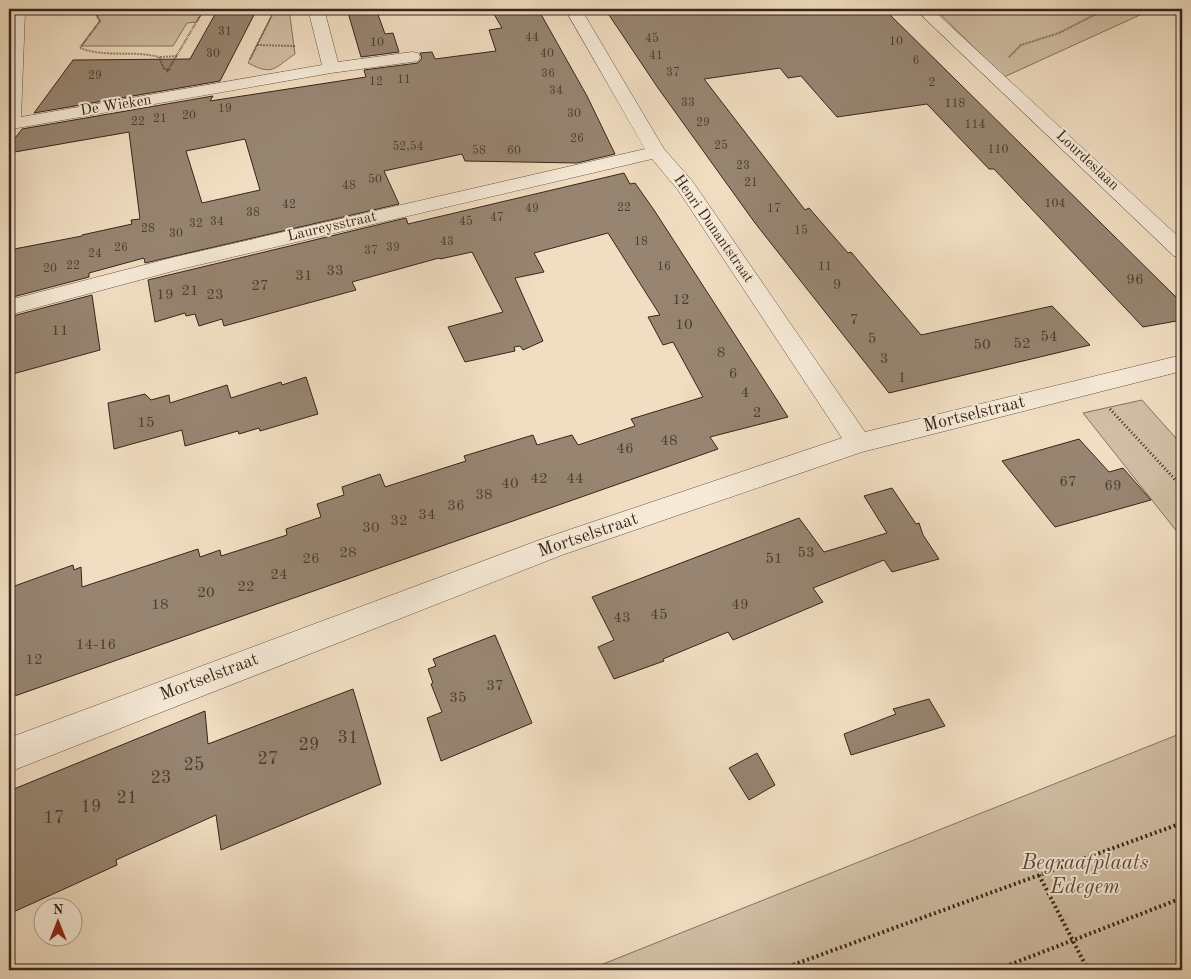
<svg xmlns="http://www.w3.org/2000/svg" width="1191" height="979" viewBox="0 0 1191 979" font-family="'Old Standard TT',serif">
  <style>
    .green { fill: #d1bfa5; stroke: #847260 }
    .building { fill: #978571; stroke: #36251a; fill-rule: evenodd }
    .lines { fill: none; stroke-linecap: round; stroke-linejoin: round }
    .street-casing { stroke: #655344; stroke-width: 1 }
    .path-far2 { stroke: #36251a; stroke-width: 2; stroke-dasharray: 0.5 1; stroke-linecap: butt }
    .path-far1 { stroke: #36251a; stroke-width: 3; stroke-dasharray: 1 2.5; stroke-linecap: butt }
    .path { stroke: #36251a; stroke-width: 4; stroke-dasharray: 2 3; stroke-linecap: butt }
    .street { fill: #f6ead7; fill-rule: evenodd }
    .labels { text-anchor: middle; dominant-baseline: central; stroke-width: 4; stroke-linejoin: round; paint-order: stroke }
    .far-number-label { font-size: 12px; fill: #4e3d30 }
    .far-street-label { font-size: 15px; fill: #36251a; stroke: #f6ead7 }
    .number-label { font-size: 15px; fill: #4e3d30 }
    .street-label { font-size: 18px; fill: #36251a; stroke: #f6ead7 }
    .near-number-label { font-size: 18px; fill: #4e3d30 }
    .near-park-label { font-size: 21px; font-style: italic; fill: #5d4c3d; stroke: #f6ead7 }
  </style>
  <rect width="100%" height="100%" fill="#f1dec2"/>
  <filter id="stains"><feTurbulence type="fractalNoise" baseFrequency=".004" numOctaves="4"/><feColorMatrix values="0 0 0 0 .2 0 0 0 0 .09 0 0 0 0 .02 0 0 0 .5 -.17"/></filter>
  <radialGradient id="worn" r=".72"><stop offset=".6" stop-color="#630" stop-opacity="0"/><stop offset="1" stop-color="#630" stop-opacity=".3"/></radialGradient>
  <g class="green">
    <polygon points="93,9 204,9 197,22 187,23 173,46 81,46 100,21"/>
    <path d="M275,9H289L295,54C273,69 273,76 248,63Z"/>
    <polygon points="935,9 1153,9 1004,77"/>
    <polygon points="1142,400 1182,445 1182,538 1083,413"/>
    <polygon points="1182,733 1182,970 588,970"/>
  </g>
  <g class="building">
    <polygon points="218,9 257,9 220,81 34,113 73,60 190,59"/>
    <polygon points="347,9 376,9 385,34 393,33 399,52 361,57"/>
    <path d="M491,9H538L587,96L615,154L577,163L465,161L462,154L384,171L399,204L145,263L144,258L89,273V277L9,298V250L82,236V235L132,224L131,220L140,219L129,132L9,153V146L22,129L213,96L210,101L366,77L364,70L418,63L422,58L420,53L432,52L435,59L496,51L489,30L502,28ZM245,139L260,190L202,203L186,151Z"/>
    <polygon points="605,9 790,13 807,12 806,9 884,9 1182,303 1182,320 1143,327 994,169 989,169 927,104 837,117 801,76 788,78 780,68 704,79 805,210 809,208 848,253 851,252 921,335 1052,306 1090,345 889,393 755,223 658,88"/>
    <polygon points="624,173 630,184 635,183 654,210 788,417 710,437 718,449 9,698 9,588 73,565 74,570 81,567 82,587 198,549 200,557 220,550 221,556 287,535 286,529 321,517 317,504 344,495 342,487 380,474 385,487 466,461 464,456 533,435 537,445 572,435 578,445 635,426 631,419 703,397 673,342 663,345 648,317 660,315 608,233 534,253 544,272 515,278 543,341 523,350 520,346 514,347 515,351 465,362 448,327 503,312 472,252 440,259 439,258 352,282 356,290 224,326 222,319 199,326 195,314 186,316 185,313 155,322 148,280 406,218 408,224"/>
    <polygon points="92,295 100,350 9,375 9,317"/>
    <polygon points="306,377 318,414 260,431 259,428 239,434 238,431 185,446 182,430 114,449 108,403 145,394 151,400 169,395 170,403 227,385 231,398 281,382 282,385"/>
    <polygon points="1079,439 1109,472 1123,468 1151,500 1055,527 1002,461"/>
    <polygon points="892,488 916,524 919,523 923,535 939,559 892,572 884,560 813,588 823,602 733,640 728,632 663,659 664,661 614,679 598,647 614,640 592,597 799,518 824,552 887,533 864,496"/>
    <polygon points="495,635 532,723 441,761 427,718 442,712 431,684 433,683 428,669 436,666 433,659"/>
    <polygon points="353,689 381,784 221,850 216,815 116,860 117,865 9,914 9,791 205,711 208,744"/>
    <polygon points="929,699 945,726 851,755 844,734 896,714 893,709"/>
    <polygon points="757,753 775,785 749,800 729,768"/>
  </g>
  <g class="lines">
    <g class="street-casing">
      <g id="street">
        <polygon points="12,9 22,9 25,12 21,117 322,65 308,9 324,9 338,62 412,52 418,53 420,57 418,61 412,62 331,73 12,129 9,129 9,21"/>
        <polygon points="565,9 581,9 664,149 693,182 865,432 1182,355 1182,371 862,452 562,555 9,772 9,738 542,539 842,438 678,190 652,159 177,270 9,315 9,300 175,257 645,149"/>
        <polygon points="915,9 932,9 1182,240 1182,258 1174,256"/>
      </g>
    </g>
    <g class="path-far2">
      <path d="M93,9L100,21L80,48C106,58 133,50 159,57L164,69L170,70"/>
      <polyline points="257,45 295,46"/>
      <polyline points="160,57 177,56"/>
      <polyline points="1009,57 1021,45 1059,33 1106,9"/>
      <polyline points="250,59 275,9"/>
      <polyline points="167,72 204,9"/>
    </g>
    <polyline class="path-far1" points="1110,409 1182,487"/>
    <g class="path">
      <polyline points="1039,875 1088,970"/>
      <polyline points="779,970 1182,823"/>
      <polyline points="996,970 1182,898"/>
    </g>
    <use href="#street" class="street"/>
  </g>
  <g class="labels">
    <g class="far-number-label">
      <text x="225" y="32">31</text>
      <text x="532" y="38">44</text>
      <text x="652" y="39">45</text>
      <text x="896" y="42">10</text>
      <text x="377" y="43">10</text>
      <text x="213" y="54">30</text>
      <text x="547" y="54">40</text>
      <text x="656" y="56">41</text>
      <text x="916" y="61">6</text>
      <text x="673" y="73">37</text>
      <text x="548" y="74">36</text>
      <text x="95" y="76">29</text>
      <text x="404" y="80">11</text>
      <text x="376" y="82">12</text>
      <text x="932" y="83">2</text>
      <text x="556" y="91">34</text>
      <text x="688" y="103">33</text>
      <text x="955" y="104">118</text>
      <text x="225" y="109">19</text>
      <text x="574" y="114">30</text>
      <text x="189" y="116">20</text>
      <text x="160" y="119">21</text>
      <text x="138" y="122">22</text>
      <text x="703" y="123">29</text>
      <text x="975" y="125">114</text>
      <text x="577" y="139">26</text>
      <text x="721" y="146">25</text>
      <text x="408" y="147">52,54</text>
      <text x="998" y="150">110</text>
      <text x="479" y="151">58</text>
      <text x="514" y="151">60</text>
      <text x="743" y="166">23</text>
      <text x="375" y="180">50</text>
      <text x="751" y="183">21</text>
      <text x="349" y="186">48</text>
      <text x="1055" y="204">104</text>
      <text x="289" y="205">42</text>
      <text x="624" y="208">22</text>
      <text x="532" y="209">49</text>
      <text x="774" y="209">17</text>
      <text x="253" y="213">38</text>
      <text x="497" y="218">47</text>
      <text x="217" y="222">34</text>
      <text x="466" y="222">45</text>
      <text x="196" y="224">32</text>
      <text x="148" y="229">28</text>
      <text x="801" y="231">15</text>
      <text x="176" y="234">30</text>
      <text x="447" y="242">43</text>
      <text x="641" y="242">18</text>
      <text x="121" y="248">26</text>
      <text x="393" y="248">39</text>
      <text x="371" y="251">37</text>
      <text x="95" y="254">24</text>
      <text x="73" y="266">22</text>
      <text x="664" y="267">16</text>
      <text x="825" y="267">11</text>
      <text x="50" y="269">20</text>
    </g>
    <g class="far-street-label">
      <text transform="translate(116 106) rotate(-9)">De Wieken</text>
      <text transform="translate(1087 161) rotate(43)">Lourdeslaan</text>
      <text transform="translate(332 227) rotate(-13)">Laureysstraat</text>
      <text transform="translate(713 229) rotate(55)">Henri Dunantstraat</text>
    </g>
    <g class="number-label">
      <text x="335" y="271">33</text>
      <text x="304" y="276">31</text>
      <text x="1135" y="280">96</text>
      <text x="837" y="285">9</text>
      <text x="260" y="286">27</text>
      <text x="190" y="291">21</text>
      <text x="165" y="295">19</text>
      <text x="215" y="295">23</text>
      <text x="681" y="300">12</text>
      <text x="854" y="320">7</text>
      <text x="684" y="325">10</text>
      <text x="60" y="331">11</text>
      <text x="1049" y="337">54</text>
      <text x="872" y="339">5</text>
      <text x="1022" y="344">52</text>
      <text x="982" y="345">50</text>
      <text x="721" y="353">8</text>
      <text x="884" y="359">3</text>
      <text x="733" y="374">6</text>
      <text x="902" y="378">1</text>
      <text x="745" y="393">4</text>
      <text x="757" y="413">2</text>
      <text x="146" y="423">15</text>
      <text x="669" y="441">48</text>
      <text x="625" y="449">46</text>
      <text x="539" y="479">42</text>
      <text x="575" y="479">44</text>
      <text x="1068" y="482">67</text>
      <text x="510" y="484">40</text>
      <text x="1113" y="486">69</text>
      <text x="484" y="495">38</text>
      <text x="456" y="506">36</text>
      <text x="427" y="515">34</text>
      <text x="399" y="521">32</text>
      <text x="371" y="528">30</text>
      <text x="348" y="553">28</text>
      <text x="806" y="553">53</text>
      <text x="311" y="559">26</text>
      <text x="774" y="559">51</text>
      <text x="279" y="575">24</text>
      <text x="246" y="587">22</text>
      <text x="206" y="593">20</text>
      <text x="160" y="605">18</text>
      <text x="740" y="605">49</text>
      <text x="659" y="615">45</text>
      <text x="622" y="618">43</text>
      <text x="96" y="645">14-16</text>
      <text x="34" y="660">12</text>
      <text x="495" y="686">37</text>
      <text x="458" y="698">35</text>
    </g>
    <g class="street-label">
      <text transform="translate(974 414) rotate(-14)">Mortselstraat</text>
      <text transform="translate(588 535) rotate(-19)">Mortselstraat</text>
      <text transform="translate(209 677) rotate(-21)">Mortselstraat</text>
    </g>
    <g class="near-number-label">
      <text x="348" y="738">31</text>
      <text x="309" y="745">29</text>
      <text x="268" y="759">27</text>
      <text x="194" y="765">25</text>
      <text x="161" y="778">23</text>
      <text x="127" y="798">21</text>
      <text x="91" y="807">19</text>
      <text x="54" y="818">17</text>
    </g>
    <g class="near-park-label">
      <text x="1085" y="863">Begraafplaats<tspan x="1085" dy="24">Edegem</tspan></text>
    </g>
  </g>
  <rect width="1191" height="979" fill="none" stroke="#f1dec2" stroke-width="30"/>
  <rect x="10" y="10" width="1171" height="959" fill="none" stroke="#36251a" stroke-width="2.5"/>
  <rect x="15" y="15" width="1161" height="949" fill="none" stroke="#36251a"/>
  <g transform="translate(58 922)"><circle r="24" fill="#f6ead7" stroke="#a99b8b"/>
  <path d="M0-4L9 19L0 12L-9 19Z" fill="#8f2418"/>
  <text y="-8" font-size="14" font-weight="bold" text-anchor="middle" fill="#36251a">N</text>
  </g>
  <rect width="100%" height="100%" filter="url(#stains)"/>
  <rect width="100%" height="100%" fill="url(#worn)"/>
</svg>
